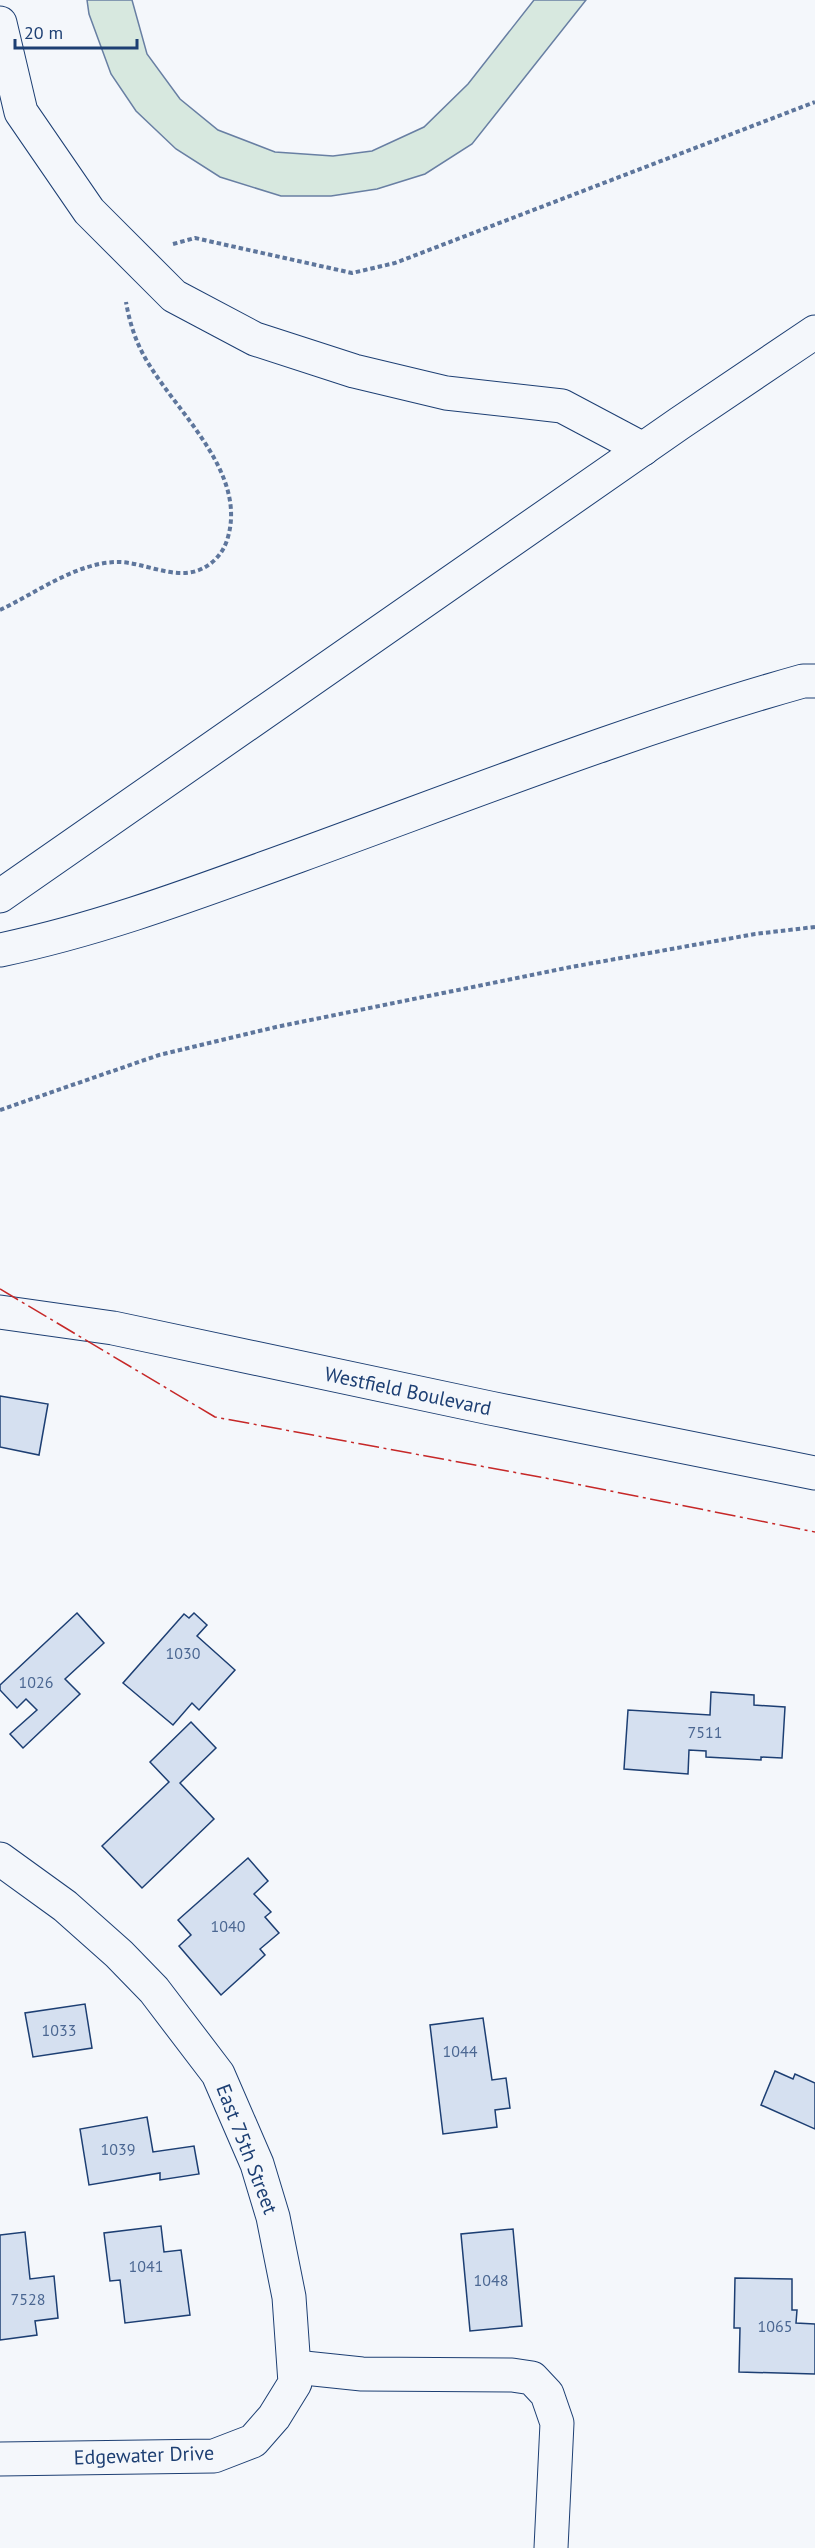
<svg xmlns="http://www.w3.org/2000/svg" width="815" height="2548" viewBox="0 0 815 2548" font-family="'PT Sans',sans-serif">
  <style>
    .green { fill: #d7e8df; stroke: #687fa3; stroke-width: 1.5 }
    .building { fill: #d5e0f0; stroke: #1d3f73; stroke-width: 1.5 }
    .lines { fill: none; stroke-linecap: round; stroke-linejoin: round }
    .minor-casing { stroke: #1d3f73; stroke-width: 35 }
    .path { stroke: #5e769c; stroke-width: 4; stroke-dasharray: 4.5 3; stroke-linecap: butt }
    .minor { stroke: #f4f7fb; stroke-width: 33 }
    .power { stroke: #c62828; stroke-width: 1.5; stroke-dasharray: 21 4.5 3 4.5; stroke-linecap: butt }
    .labels { text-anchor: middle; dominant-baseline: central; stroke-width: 4.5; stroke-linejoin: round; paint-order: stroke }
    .number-label { font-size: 16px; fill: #4b6792 }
    .street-label { font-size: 20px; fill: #1d3f73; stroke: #f4f7fb }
  </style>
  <rect width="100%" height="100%" fill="#f4f7fb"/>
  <polygon class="green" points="87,0 132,0 147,54 180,99 218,130 275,152 333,156 372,151 424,127 468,84 534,0 586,0 472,144 425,174 377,189 331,196 281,196 220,177 176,149 136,111 111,74 89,14"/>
  <g class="building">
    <polygon points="0,1396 48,1404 39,1455 0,1447"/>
    <polygon points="77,1613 104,1643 65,1679 80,1694 23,1748 10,1734 37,1710 26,1699 17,1708 0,1690 0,1685"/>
    <polygon points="194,1613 207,1625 197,1636 235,1670 199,1710 192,1703 173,1725 123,1683 184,1614 189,1618"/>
    <polygon points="711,1692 754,1695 754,1705 785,1707 782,1758 761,1757 761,1760 706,1757 706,1751 689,1750 688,1774 624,1769 628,1710 710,1715"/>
    <polygon points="191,1722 216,1748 180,1783 214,1819 142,1888 102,1846 169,1782 150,1762"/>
    <polygon points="248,1858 268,1881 254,1894 271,1912 265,1917 279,1933 260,1949 265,1955 221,1995 179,1946 191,1935 178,1920"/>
    <polygon points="85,2004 92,2048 33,2057 25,2013"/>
    <polygon points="483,2018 492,2080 506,2078 510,2108 495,2110 497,2127 443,2134 430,2025"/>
    <polygon points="775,2071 793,2079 795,2074 815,2083 815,2129 761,2105"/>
    <polygon points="147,2117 153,2152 194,2146 199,2174 160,2180 160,2173 89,2185 80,2129"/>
    <polygon points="161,2226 164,2252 181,2250 190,2315 125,2323 120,2280 110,2281 104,2233"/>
    <polygon points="513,2229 522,2326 470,2331 461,2234"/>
    <polygon points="25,2232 30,2279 54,2276 58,2318 35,2321 37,2335 0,2340 0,2235"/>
    <polygon points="735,2278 792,2279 792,2310 797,2310 796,2323 815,2324 815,2374 739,2372 740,2328 734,2328"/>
  </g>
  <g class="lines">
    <g class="minor-casing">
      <g id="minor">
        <polyline points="0,23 21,112 89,211 174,296 255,339 354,371 446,393 562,406 643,449"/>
        <polyline points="0,896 680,423 815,332"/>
        <path d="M0,950C102,929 201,891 298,856C466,795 632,729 803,681H815"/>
        <polyline points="0,1312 113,1328 490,1408 815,1473"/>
        <polyline points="0,1859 65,1906 119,1954 154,1990 218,2074 257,2164 273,2217 289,2297 295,2383 274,2417 253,2441 214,2456 0,2459"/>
        <polyline points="295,2367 362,2374 512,2375 532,2378 547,2394 557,2423 551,2548"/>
      </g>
    </g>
    <g class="path">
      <polyline points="173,244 195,238 352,273 395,263 815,102"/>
      <path d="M0,610C36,593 77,562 118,562C143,562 174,580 199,570C214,564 224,552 228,537C246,474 181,416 150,366C137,346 130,325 126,302"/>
      <polyline points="0,1110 159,1055 276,1027 571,967 755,934 815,927"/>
    </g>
    <use href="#minor" class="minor"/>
    <polyline class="power" points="0,1289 215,1417 556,1480 815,1532"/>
  </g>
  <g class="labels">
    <g class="number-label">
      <text x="183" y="1653">1030</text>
      <text x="36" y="1682">1026</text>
      <text x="705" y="1732">7511</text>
      <text x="228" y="1926">1040</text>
      <text x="59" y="2030">1033</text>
      <text x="460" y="2051">1044</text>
      <text x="118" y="2149">1039</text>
      <text x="146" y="2266">1041</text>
      <text x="491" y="2280">1048</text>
      <text x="28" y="2299">7528</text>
      <text x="775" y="2326">1065</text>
    </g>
    <g class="street-label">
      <text transform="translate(408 1391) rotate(12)">Westfield Boulevard</text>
      <text transform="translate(247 2149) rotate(69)">East 75th Street</text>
      <text transform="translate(144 2455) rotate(-2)">Edgewater Drive</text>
    </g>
  </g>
  <path d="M15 39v9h122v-9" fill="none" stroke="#1d3f73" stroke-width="3"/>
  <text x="24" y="39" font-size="18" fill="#1d3f73" stroke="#f4f7fb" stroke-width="4.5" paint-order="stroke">20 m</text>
</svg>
